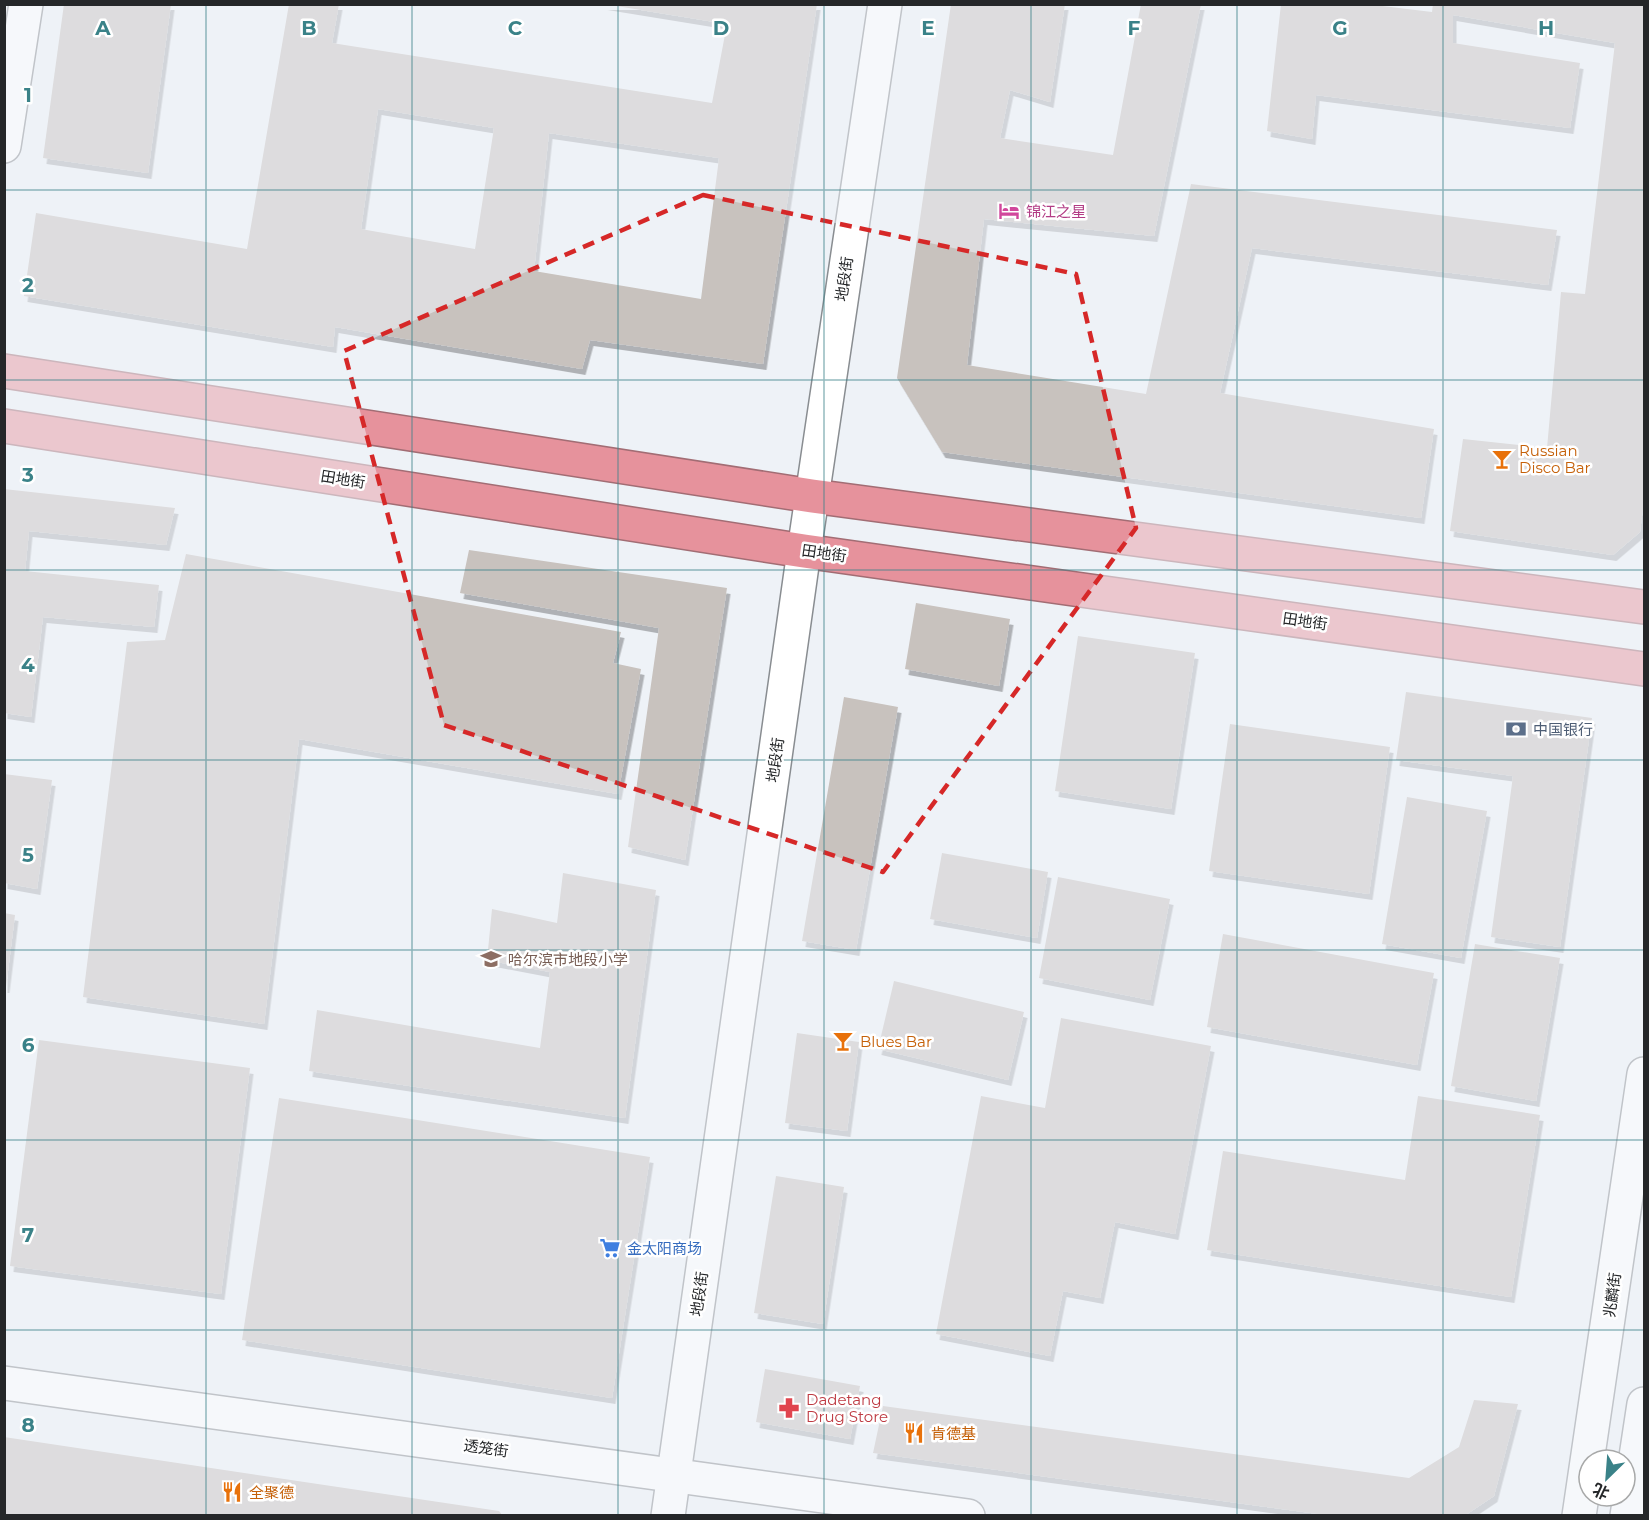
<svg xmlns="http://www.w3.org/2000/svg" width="1649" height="1520" viewBox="0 0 1649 1520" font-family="Montserrat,'Noto Sans SC',sans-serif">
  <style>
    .building { fill: #c8c2be; fill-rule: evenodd; filter: url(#shadow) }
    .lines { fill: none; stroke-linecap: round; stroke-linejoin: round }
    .secondary-casing { stroke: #898d91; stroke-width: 36 }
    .highway-casing { stroke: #a26d74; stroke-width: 36 }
    .secondary { stroke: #fff; stroke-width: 33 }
    .highway { stroke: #e6929c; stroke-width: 33 }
    .marked { fill: none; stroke: #d62828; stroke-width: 4.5; stroke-dasharray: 12 8; stroke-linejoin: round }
    .grid { fill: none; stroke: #3a8288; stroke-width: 1.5; stroke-opacity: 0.55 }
    .labels { text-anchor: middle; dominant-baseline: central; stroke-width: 5; stroke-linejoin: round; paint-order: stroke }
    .hotel-label { font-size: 15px; fill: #b23c85; stroke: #fff; text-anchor: start }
    .street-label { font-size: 15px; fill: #252729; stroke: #fff }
    .food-label { font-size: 15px; fill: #c56008; stroke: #fff; text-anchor: start }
    .service-label { font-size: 15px; fill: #4e5e75; stroke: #fff; text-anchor: start }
    .education-label { font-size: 15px; fill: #785e54; stroke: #fff; text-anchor: start }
    .shop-label { font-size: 15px; fill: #366cbe; stroke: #fff; text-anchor: start }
    .health-label { font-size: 15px; fill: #be3a42; stroke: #fff; text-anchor: start }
    .grid-label { font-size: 20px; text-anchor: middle; font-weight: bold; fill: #3a8288; stroke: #fff; stroke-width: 5; stroke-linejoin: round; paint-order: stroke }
  </style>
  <defs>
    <filter id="shadow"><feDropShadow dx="3.5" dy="6" stdDeviation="0" flood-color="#0004"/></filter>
  </defs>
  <rect width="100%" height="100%" fill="#eef2f7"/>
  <g class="building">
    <polygon points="64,4 171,4 148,173 43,158"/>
    <path d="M289,4H339L332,43L712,103L727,24L604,4H817L763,364L590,340L582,369L335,327L333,347L24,296L36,213L247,249ZM378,109L494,128L475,249L361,229ZM549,133L719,158L701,299L534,271Z"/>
    <polygon points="951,4 1065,4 1050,102 1010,90 1000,138 1113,155 1141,4 1201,4 1154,236 984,219 967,365 1146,394 1191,184 1557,230 1548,285 1252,248 1220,393 1434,429 1421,518 942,452 897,378"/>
    <polygon points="1281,4 1366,4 1432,12 1433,4 1644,4 1644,500 1640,532 1613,555 1450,531 1463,439 1547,448 1561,292 1585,294 1615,43 1453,15 1453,43 1580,63 1570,128 1316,95 1312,139 1267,131"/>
    <polygon points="4,489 175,508 166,545 29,531 25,571 159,585 154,627 43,617 31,717 4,713"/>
    <polygon points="469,550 727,588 685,860 628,847 659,628 460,593"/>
    <polygon points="186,554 621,632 613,663 641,669 618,794 299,739 264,1024 83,997 127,642 165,640"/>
    <polygon points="916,603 1010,619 999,686 905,669"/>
    <polygon points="1078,636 1195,653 1171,809 1055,791"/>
    <polygon points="1406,692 1592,718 1560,947 1491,937 1513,776 1396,760"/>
    <polygon points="844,697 898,707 856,950 802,941"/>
    <polygon points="1230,724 1390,747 1369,894 1209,871"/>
    <polygon points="4,774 52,780 37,889 4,883"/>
    <polygon points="1407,797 1487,811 1461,958 1382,944"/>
    <polygon points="942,853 1048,872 1037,938 930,919"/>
    <polygon points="563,873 656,890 625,1118 309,1071 317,1010 540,1048 550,972 487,960 492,909 557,923"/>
    <polygon points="1058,877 1170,899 1150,1000 1039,978"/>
    <polygon points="4,913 15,915 6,987 4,987"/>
    <polygon points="1223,934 1434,973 1417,1065 1207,1027"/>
    <polygon points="1475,944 1560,958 1536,1101 1451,1086"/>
    <polygon points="894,981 1024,1012 1008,1080 878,1049"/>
    <polygon points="1061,1018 1211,1046 1175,1234 1115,1222 1100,1298 1063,1291 1050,1356 936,1334 981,1096 1045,1108"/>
    <polygon points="797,1033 859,1042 847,1131 785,1123"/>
    <polygon points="39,1040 250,1068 221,1294 10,1266"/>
    <polygon points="1418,1096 1540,1115 1511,1297 1207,1250 1223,1151 1405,1180"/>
    <polygon points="279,1098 650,1157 612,1398 242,1340"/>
    <polygon points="776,1176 844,1187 823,1324 754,1313"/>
    <polygon points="765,1369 860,1386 850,1439 756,1422"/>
    <polygon points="1474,1400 1518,1404 1494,1496 1464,1516 1333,1516 873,1453 883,1406 1409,1478 1459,1447"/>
    <polygon points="4,1437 499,1511 503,1516 4,1516"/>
  </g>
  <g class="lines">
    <g class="secondary-casing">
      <g id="secondary">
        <polyline points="4,146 26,4"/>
        <polyline points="4,1383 968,1516"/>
        <polyline points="668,1516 804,551 885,4"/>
        <polyline points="1579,1516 1644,1074"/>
        <polyline points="1627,1516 1644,1404"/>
      </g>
    </g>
    <g class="highway-casing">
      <g id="highway">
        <polyline points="4,371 812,496 1644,607"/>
        <polyline points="4,426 804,551 1644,669"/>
      </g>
    </g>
    <use href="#secondary" class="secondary"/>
    <use href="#highway" class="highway"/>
  </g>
  <path d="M0 0H1649V1520H0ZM703,195L1076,274L1136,528L883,872L444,725L344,351Z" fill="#eef2f7" fill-opacity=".55" fill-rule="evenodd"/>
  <path class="marked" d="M703,195L1076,274L1136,528L883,872L444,725L344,351Z"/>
  <path class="grid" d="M206,4V1516M412,4V1516M618,4V1516M824,4V1516M1031,4V1516M1237,4V1516M1443,4V1516M4,190H1644M4,380H1644M4,570H1644M4,760H1644M4,950H1644M4,1140H1644M4,1330H1644"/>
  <defs>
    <g id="hotel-bare" transform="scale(1.62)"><path d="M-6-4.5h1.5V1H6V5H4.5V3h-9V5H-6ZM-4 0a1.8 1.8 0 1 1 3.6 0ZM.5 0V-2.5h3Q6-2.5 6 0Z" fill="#d1479c" stroke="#fff" stroke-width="2.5" paint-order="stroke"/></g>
    <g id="bar-bare" transform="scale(1.62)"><path d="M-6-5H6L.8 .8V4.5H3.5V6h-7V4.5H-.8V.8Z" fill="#e8710a" stroke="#fff" stroke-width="2.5" paint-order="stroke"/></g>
    <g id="bank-bare" transform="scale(1.62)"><path d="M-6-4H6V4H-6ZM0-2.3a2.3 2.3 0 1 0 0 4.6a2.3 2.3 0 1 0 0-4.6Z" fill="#5c6f8a" stroke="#fff" stroke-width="2.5" paint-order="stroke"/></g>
    <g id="school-bare" transform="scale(1.62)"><path d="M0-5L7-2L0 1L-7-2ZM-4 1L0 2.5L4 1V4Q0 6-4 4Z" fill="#8d6e63" stroke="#fff" stroke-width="2.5" paint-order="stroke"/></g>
    <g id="supermarket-bare" transform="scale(1.62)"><path d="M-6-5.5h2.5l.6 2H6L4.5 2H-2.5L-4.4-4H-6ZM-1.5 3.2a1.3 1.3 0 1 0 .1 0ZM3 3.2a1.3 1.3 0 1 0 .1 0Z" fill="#3f7fe0" stroke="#fff" stroke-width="2.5" paint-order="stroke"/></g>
    <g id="pharmacy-bare" transform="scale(1.62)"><path d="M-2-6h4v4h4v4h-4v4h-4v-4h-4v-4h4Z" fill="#e0444e" stroke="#fff" stroke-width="2.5" paint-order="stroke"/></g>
    <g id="restaurant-bare" transform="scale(1.62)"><path d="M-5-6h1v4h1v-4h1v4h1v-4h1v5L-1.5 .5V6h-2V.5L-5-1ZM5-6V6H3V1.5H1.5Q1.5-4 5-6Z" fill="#e8710a" stroke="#fff" stroke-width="2.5" paint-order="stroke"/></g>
  </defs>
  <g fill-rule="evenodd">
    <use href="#hotel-bare" x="1009" y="211"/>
    <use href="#bar-bare" x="1502" y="459"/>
    <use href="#bank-bare" x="1516" y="729"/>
    <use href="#school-bare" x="491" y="959"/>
    <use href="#bar-bare" x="843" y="1041"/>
    <use href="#supermarket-bare" x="610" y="1248"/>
    <use href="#pharmacy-bare" x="789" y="1408"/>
    <use href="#restaurant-bare" x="914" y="1433"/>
    <use href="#restaurant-bare" x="232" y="1492"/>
  </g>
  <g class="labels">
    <g class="hotel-label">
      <text x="1026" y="211">锦江之星</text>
    </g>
    <g class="street-label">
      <text transform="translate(844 279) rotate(-82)">地段街</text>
      <text transform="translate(343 479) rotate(9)">田地街</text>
      <text transform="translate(824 553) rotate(8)">田地街</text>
      <text transform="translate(1305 621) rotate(8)">田地街</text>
      <text transform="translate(775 760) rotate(-82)">地段街</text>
      <text transform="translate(699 1294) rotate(-82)">地段街</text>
      <text transform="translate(1612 1295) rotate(-82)">兆麟街</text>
      <text transform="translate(486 1448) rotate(8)">透笼街</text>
    </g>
    <g class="food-label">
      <text x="1519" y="450">Russian<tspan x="1519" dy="17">Disco Bar</tspan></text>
      <text x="860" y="1041">Blues Bar</text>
      <text x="931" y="1433">肯德基</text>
      <text x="249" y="1492">全聚德</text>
    </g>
    <g class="service-label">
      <text x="1533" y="729">中国银行</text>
    </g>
    <g class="education-label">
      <text x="508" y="959">哈尔滨市地段小学</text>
    </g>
    <g class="shop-label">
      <text x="627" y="1248">金太阳商场</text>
    </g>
    <g class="health-label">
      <text x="806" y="1399">Dadetang<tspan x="806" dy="17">Drug Store</tspan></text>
    </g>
  </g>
  <g class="grid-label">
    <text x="103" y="35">A</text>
    <text x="309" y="35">B</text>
    <text x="515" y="35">C</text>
    <text x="721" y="35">D</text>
    <text x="928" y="35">E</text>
    <text x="1134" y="35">F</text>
    <text x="1340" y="35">G</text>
    <text x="1546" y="35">H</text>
    <text x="28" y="102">1</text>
    <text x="28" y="292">2</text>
    <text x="28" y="482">3</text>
    <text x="28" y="672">4</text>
    <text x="28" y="862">5</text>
    <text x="28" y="1052">6</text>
    <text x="28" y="1242">7</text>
    <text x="28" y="1432">8</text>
  </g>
  <rect width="1649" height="1520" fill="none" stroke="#252729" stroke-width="12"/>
  <g transform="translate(1607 1478) rotate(205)"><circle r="28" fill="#ffffff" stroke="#a8a9a9" stroke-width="1.5"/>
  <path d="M0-4.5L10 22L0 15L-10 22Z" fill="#3a8288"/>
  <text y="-9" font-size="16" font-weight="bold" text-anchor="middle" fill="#252729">北</text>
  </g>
</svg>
